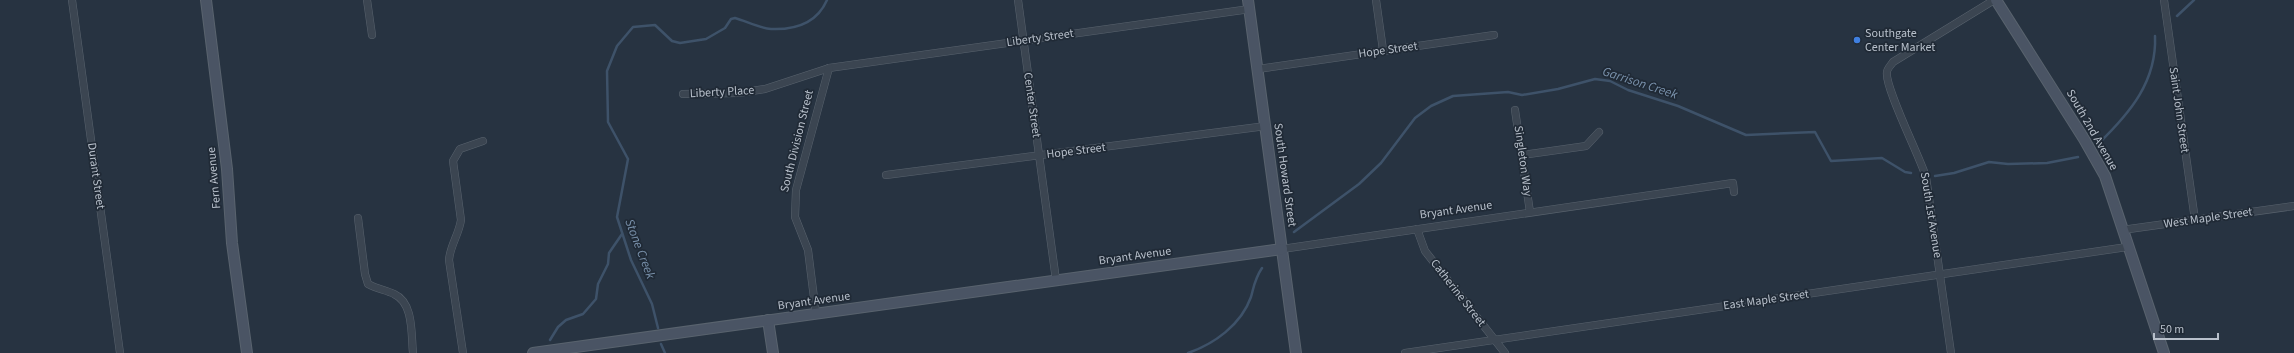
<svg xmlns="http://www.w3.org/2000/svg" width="2294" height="353" viewBox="0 0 2294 353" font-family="'Source Sans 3',sans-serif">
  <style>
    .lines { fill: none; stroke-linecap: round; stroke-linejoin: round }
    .stream { stroke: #3e5269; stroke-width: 2.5 }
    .street-casing { stroke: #59636e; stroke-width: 8 }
    .secondary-casing { stroke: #59636e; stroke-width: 12 }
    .street { stroke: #3b4551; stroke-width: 7 }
    .secondary { stroke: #4a5464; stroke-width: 10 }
    .shop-dot { fill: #3f7fe0; stroke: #202a36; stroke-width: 1.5 }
    .labels { text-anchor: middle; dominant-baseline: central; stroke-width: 3.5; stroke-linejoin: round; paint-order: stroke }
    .poi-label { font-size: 12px; fill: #b8c0cb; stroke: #202a36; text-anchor: start }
    .street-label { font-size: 12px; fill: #b8c0cb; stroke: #202a36 }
    .water-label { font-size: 13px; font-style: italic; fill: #7a92ac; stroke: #202a36 }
  </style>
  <rect width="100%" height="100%" fill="#273341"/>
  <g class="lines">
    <g class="stream">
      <polyline points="2177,16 2194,0"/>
      <path d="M2099,143C2130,113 2157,81 2155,36"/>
      <polyline points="1935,176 1954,173 1989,162 2008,164 2047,163 2078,157"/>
      <polyline points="1294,232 1359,184 1381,163 1415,118 1431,106 1453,96 1508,92 1522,95 1558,89 1595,79 1610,81 1628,90 1678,106 1746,135 1815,132 1831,161 1882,158 1905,172 1911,173"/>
      <path d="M658,328L652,304L631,260L617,217L628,159L608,122L607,71L617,46L633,27L655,25L672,41L680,43L706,39L725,28L731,19L735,18C746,21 759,28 771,29C796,30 817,23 827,0"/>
      <polyline points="550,340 558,327 566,320 583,314 596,299 598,284 608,264 609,253 622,234"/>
      <polyline points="661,344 665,353"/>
      <path d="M1188,353C1214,344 1241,325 1251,297C1254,286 1255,278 1262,268"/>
    </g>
    <g class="street-casing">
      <g id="street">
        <polyline points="72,0 120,353"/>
        <polyline points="367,0 372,35"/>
        <polyline points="1018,0 1056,280"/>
        <polyline points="1376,0 1383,50"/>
        <polyline points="2164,0 2195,220"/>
        <polyline points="1258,69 1494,35"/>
        <polyline points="683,94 738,93 765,89 829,68 1250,9"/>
        <polyline points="1515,110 1530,212"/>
        <polyline points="1522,155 1586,146 1599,132"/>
        <polyline points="886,175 1266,126"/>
        <path d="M358,218L365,274L368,284C377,289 386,290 394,294C414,303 411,334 413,353"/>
        <polyline points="1417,229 1425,251 1505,353"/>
        <polyline points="2122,230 2294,206"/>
        <polyline points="1282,249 1733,183 1734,192"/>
        <polyline points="816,314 808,250 795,217 796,190 829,68"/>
        <path d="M463,353L449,260C450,246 459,234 461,220L453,161L460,149L483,141"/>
        <polyline points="1405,353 2127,247"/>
        <path d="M1951,353L1926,177C1920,157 1884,86 1887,72C1887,69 1891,65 1893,62L1994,0"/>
      </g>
    </g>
    <g class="secondary-casing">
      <g id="secondary">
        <polyline points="206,0 227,169 232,243 247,353"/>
        <polyline points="1248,0 1296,353"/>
        <polyline points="1996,0 2084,139 2105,176 2164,353"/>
        <polyline points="768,320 773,353"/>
        <polyline points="533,353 1282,249"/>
      </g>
    </g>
    <use href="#street" class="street"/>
    <use href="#secondary" class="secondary"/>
  </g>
  <circle class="shop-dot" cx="1857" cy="40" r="4"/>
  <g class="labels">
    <g class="poi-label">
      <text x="1865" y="33">Southgate<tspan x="1865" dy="14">Center Market</tspan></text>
    </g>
    <g class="street-label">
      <text transform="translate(1040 38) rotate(-8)">Liberty Street</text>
      <text transform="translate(1388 50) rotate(-8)">Hope Street</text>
      <text transform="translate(722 92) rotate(-3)">Liberty Place</text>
      <text transform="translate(1032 105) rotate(82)">Center Street</text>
      <text transform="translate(2179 110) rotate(82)">Saint John Street</text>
      <text transform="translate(2092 130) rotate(60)">South 2nd Avenue</text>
      <text transform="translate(797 141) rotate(-76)">South Division Street</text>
      <text transform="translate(1076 151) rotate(-7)">Hope Street</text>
      <text transform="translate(1523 161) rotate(82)">Singleton Way</text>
      <text transform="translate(1285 175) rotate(82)">South Howard Street</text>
      <text transform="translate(96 176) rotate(82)">Durant Street</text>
      <text transform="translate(214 178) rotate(-95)">Fern Avenue</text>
      <text transform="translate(1456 210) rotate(-8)">Bryant Avenue</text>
      <text transform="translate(1931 215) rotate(81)">South 1st Avenue</text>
      <text transform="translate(2208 218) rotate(-8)">West Maple Street</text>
      <text transform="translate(1135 256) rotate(-8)">Bryant Avenue</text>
      <text transform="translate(1458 293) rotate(52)">Catherine Street</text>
      <text transform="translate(1766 300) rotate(-8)">East Maple Street</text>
      <text transform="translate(814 301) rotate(-8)">Bryant Avenue</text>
    </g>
    <g class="water-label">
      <text transform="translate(1640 83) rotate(18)">Garrison Creek</text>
      <text transform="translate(640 249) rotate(69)">Stone Creek</text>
    </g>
  </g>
  <path d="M2154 333v6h64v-6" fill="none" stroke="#b8c0cb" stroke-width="2"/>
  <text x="2160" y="333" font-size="12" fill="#b8c0cb" stroke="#202a36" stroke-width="3" paint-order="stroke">50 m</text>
</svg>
